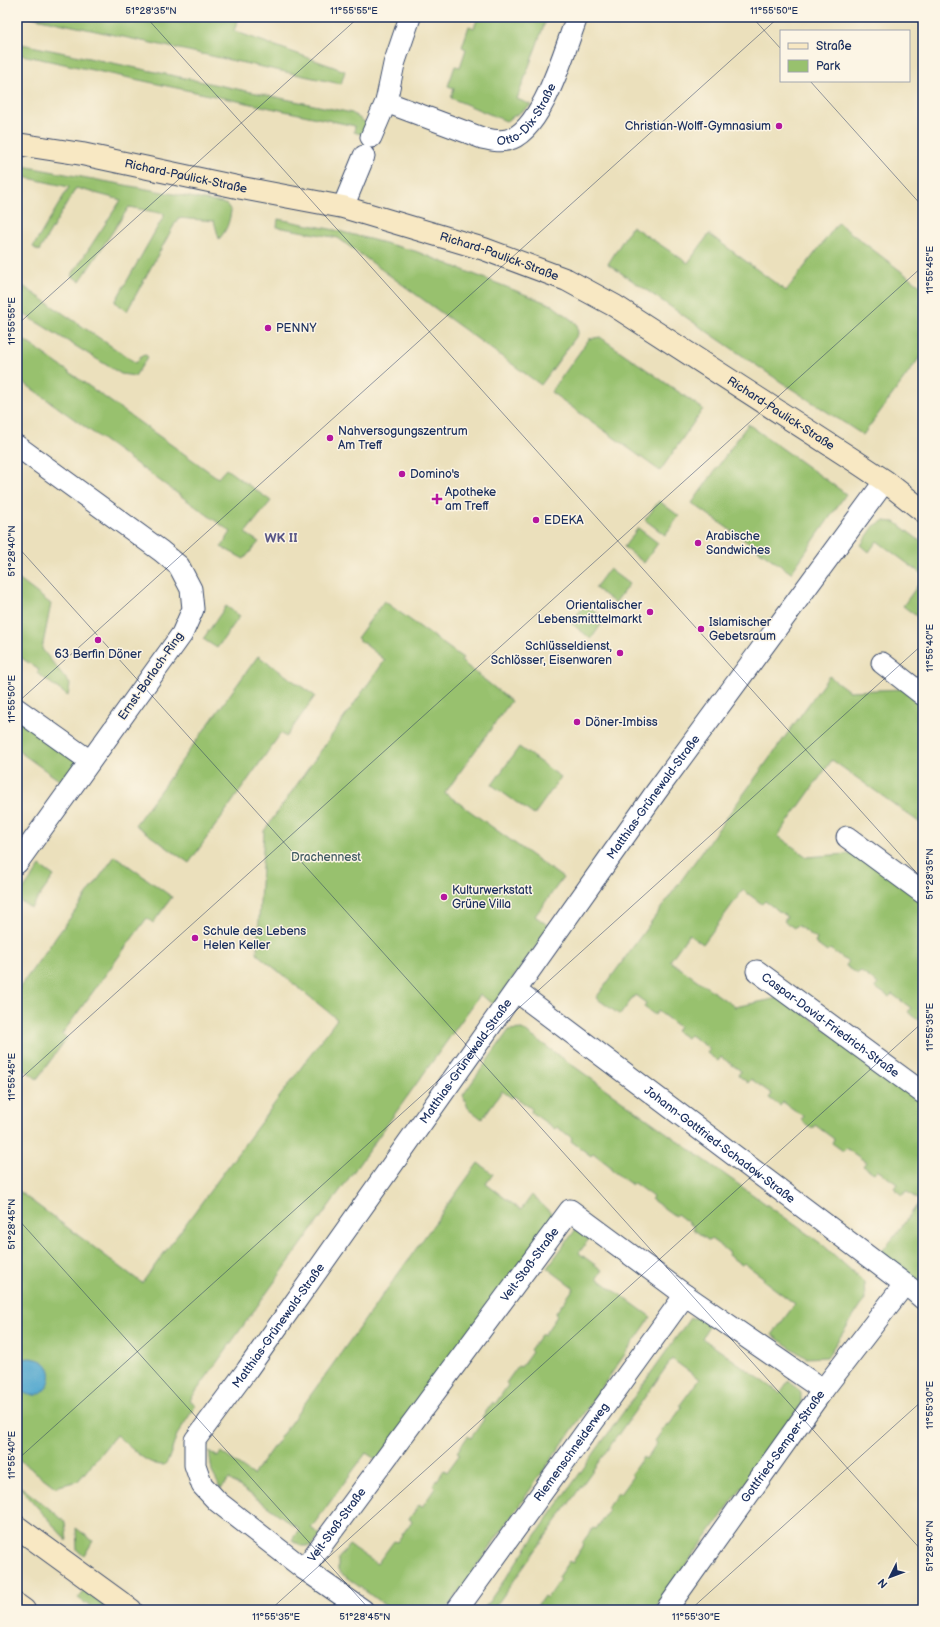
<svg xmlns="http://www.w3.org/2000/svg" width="940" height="1627" viewBox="0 0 940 1627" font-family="'Balsamiq Sans',sans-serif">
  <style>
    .green { fill: #98c16e; stroke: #5a7866 }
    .water { fill: #53a8cf; stroke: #376c96 }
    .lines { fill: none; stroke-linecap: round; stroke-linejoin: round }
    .street-casing { stroke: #3a4a6c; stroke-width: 23 }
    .secondary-casing { stroke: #3a4a6c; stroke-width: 24 }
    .street { stroke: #fff; stroke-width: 21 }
    .secondary { stroke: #f8e8c3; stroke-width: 22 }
    .ticks { fill: none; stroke: #1b2f5e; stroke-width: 1; stroke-opacity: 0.45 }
    .poi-dot { fill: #b5179e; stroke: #fcf5e5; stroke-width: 1.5 }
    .labels { text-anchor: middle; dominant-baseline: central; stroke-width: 3; stroke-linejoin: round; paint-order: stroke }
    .street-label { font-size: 12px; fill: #1b2f5e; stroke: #fcf5e5 }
    .poi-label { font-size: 12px; fill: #1b2f5e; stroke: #fcf5e5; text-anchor: start }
    .park-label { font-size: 12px; fill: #405b63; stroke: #fcf5e5 }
    .neighbourhood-label { font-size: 13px; font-weight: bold; fill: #595787; stroke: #fcf5e5 }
    .neatline { fill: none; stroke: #1b2f5e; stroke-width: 1.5 }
    .ticks-label { font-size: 10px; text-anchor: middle; fill: #1b2f5e }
  </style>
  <rect width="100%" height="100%" fill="#fcf5e5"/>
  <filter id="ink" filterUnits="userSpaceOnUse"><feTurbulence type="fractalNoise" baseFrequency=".025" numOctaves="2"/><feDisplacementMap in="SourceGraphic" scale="8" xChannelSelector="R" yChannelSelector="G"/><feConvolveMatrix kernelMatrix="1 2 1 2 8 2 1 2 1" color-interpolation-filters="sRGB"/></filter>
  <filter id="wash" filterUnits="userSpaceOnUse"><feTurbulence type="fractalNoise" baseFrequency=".012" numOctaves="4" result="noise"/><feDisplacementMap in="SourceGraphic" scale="16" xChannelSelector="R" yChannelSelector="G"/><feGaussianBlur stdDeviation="0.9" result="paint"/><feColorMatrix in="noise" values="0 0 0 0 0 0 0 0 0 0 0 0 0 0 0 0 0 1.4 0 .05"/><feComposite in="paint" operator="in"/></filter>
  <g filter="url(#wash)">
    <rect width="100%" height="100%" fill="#ebe0bc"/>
    <g class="green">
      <polygon points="31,17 239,17 234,31 345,71 341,84"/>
      <polygon points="478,17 547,17 517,99 532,105 506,121 451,98 454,88 448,86 455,66 460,67 466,49 462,47 469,26 474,28"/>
      <polygon points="17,43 352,113 366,123 363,135 354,132 355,126 17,54"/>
      <path d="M17,165L222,203L227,205L231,211C229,223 227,230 219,239L214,221L178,218L127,311L115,302L165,214L129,207L80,281L71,276L121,200L76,188L39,251L33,247L69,187L23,177L17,187Z"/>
      <polygon points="278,219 335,230 415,251 552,305 577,324 578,334 541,385 338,238 277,227"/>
      <polygon points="838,223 923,288 923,353 863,435 781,382 608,264 632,226 688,263 709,234 786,291"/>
      <polygon points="17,282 136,363 141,356 146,355 148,357 135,376 121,374 17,310"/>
      <polygon points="17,335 218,478 226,469 271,501 245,533 259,542 244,559 221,547 231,532 17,378"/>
      <polygon points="600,337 703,409 660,471 551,392 589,339"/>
      <polygon points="748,424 846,494 791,573 692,503"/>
      <polygon points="659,501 679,516 665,535 645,520"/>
      <polygon points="883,521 895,522 923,543 923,575 877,541 869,552 861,545 874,526"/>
      <polygon points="638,528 658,543 644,563 624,547"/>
      <polygon points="609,569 629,584 615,603 595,588"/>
      <polygon points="17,578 51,604 42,649 70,684 68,696 37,673 39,670 20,657 17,660"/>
      <polygon points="923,578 923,621 903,606"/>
      <path d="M384,601L463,658L461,661L511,701L445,793L563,878L535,916L550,927L494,1004L480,995L190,1400L196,1405L177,1435L168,1461L164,1465C146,1466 129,1445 116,1435L78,1481L55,1487L17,1458V1190L142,1283L337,1019L257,954L264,831L385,660L357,638Z"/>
      <polygon points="585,604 605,619 591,639 571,623"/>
      <polygon points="226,606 240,616 217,648 203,639"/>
      <polygon points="258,656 315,696 286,737 281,733 189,863 135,825"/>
      <polygon points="829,676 849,691 906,689 923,701 923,825 832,760 778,836 807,857 860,853 923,899 923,1023 908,1012 911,1008 892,994 889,997 876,988 878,984 860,971 858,974 846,966 848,962 830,949 827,952 815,943 817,939 797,925 794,928 784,921 787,917 765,901 762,904 743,890 703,944 689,934 670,961 735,1007 783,997 923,1104 923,1294 879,1255 897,1233 920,1201 906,1191 903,1195 894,1188 897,1184 877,1170 874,1173 863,1166 866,1162 846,1148 843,1151 832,1143 834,1139 815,1125 812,1129 801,1120 803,1116 783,1102 780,1106 769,1098 772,1094 751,1079 748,1083 738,1075 741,1071 721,1057 718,1061 707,1053 710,1049 690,1035 687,1038 676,1031 679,1027 658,1011 655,1015 644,1007 646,1003 635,995 620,1015 596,998"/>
      <polygon points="17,718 79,760 63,783 17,750"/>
      <polygon points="519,747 561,777 534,815 492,785"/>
      <polygon points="115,856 172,897 153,923 147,918 62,1034 67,1038 37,1079 17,1064 17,991"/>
      <polygon points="40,866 54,876 31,908 17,899"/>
      <polygon points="522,1029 823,1245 864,1282 865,1299 827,1357 806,1358 772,1335 795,1304 763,1280 764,1278 744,1263 742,1265 728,1255 729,1252 711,1239 709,1241 693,1229 694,1227 677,1214 675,1216 651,1199 653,1197 634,1183 632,1185 610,1169 611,1167 593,1153 591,1156 571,1141 572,1138 557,1127 555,1129 531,1112 532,1109 514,1096 512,1098 502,1091 482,1119 468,1108 463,1095 509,1030"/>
      <polygon points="478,1163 493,1174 486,1184 521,1210 532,1195 556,1218 377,1460 366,1453 311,1528 321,1535 312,1546 302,1546 292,1540 299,1529 229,1479 221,1489 212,1472 209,1451 218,1457 221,1452 253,1475"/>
      <polygon points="576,1229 589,1239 579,1253 602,1270 597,1278 651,1317 446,1610 391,1610 338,1571 338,1559 349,1545 377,1564 394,1541 397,1542 412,1521 409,1519 419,1505 422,1507 435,1488 433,1486 444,1470 447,1472 460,1454 457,1452 468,1436 471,1438 484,1419 482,1417 493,1402 495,1404 508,1385 506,1383 518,1366 521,1367 532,1352 530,1350 542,1333 544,1335 557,1316 555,1314 574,1288 547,1268"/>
      <polygon points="690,1318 700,1318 710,1325 702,1338 780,1393 789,1380 801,1393 801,1405 654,1610 534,1610 544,1596 547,1598 560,1579 558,1577 569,1561 572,1563 584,1545 582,1543 593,1528 596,1529 609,1510 607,1508 618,1493 620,1494 633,1476 631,1474 643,1457 646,1459 657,1443 655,1441 667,1424 669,1425 682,1407 680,1405 699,1379 672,1359 493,1610 483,1610"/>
      <polygon points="17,1484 55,1513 65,1522 67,1541"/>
      <polygon points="76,1528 93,1541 84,1556 77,1550"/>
      <polygon points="84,1590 112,1610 95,1610 78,1598"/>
    </g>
    <path class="water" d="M29,1358C71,1360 43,1416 17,1387V1365L24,1359Z"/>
  </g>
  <g filter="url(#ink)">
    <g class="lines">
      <g class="street-casing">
        <g id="street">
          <path id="s1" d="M386,102L482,138C491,140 498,142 507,140C542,133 565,48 577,17"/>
          <polyline points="371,137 386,102 394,64 410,17"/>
          <polyline points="343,207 364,156"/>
          <polyline points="17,446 161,551 179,566 191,589 193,609 182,634 17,863"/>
          <polyline points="882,663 923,695"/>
          <polyline points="17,709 90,761"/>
          <polyline points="847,837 923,893"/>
          <path id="s2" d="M757,971L923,1093"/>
          <path id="s3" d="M516,991L914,1291L923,1299"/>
          <path id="s4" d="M304,1569L570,1210L685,1295L823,1390"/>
          <path id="s5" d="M363,1610L304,1569L218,1502L202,1485L195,1465V1440L247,1370L656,792L885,481"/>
          <path id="s6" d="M457,1610L685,1295"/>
          <path id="s7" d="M666,1610L823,1390L904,1285"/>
        </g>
      </g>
      <g class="secondary-casing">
        <g id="secondary">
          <path id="s8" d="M17,144L82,154L242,188L343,207L484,249L567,280L615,306L855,461L885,481L923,511"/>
          <polyline points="17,1527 131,1610"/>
          <polyline points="17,1605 24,1610"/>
        </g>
      </g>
      <use href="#street" class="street"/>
      <use href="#secondary" class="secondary"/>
    </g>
  </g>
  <path class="ticks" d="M146,17L923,880M752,17L781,49M810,81L923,207M17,325L359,17M17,546L923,1552M17,703L779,17M17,1082L923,266M17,1218L370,1610M17,1460L923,644M270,1610L923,1022M690,1610L923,1400"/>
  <g class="poi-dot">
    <circle cx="779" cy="126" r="4"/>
    <circle cx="268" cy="328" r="4"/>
    <circle cx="330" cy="438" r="4"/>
    <circle cx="402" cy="474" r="4"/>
    <path d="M435 493h4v4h4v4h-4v4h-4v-4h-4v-4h4z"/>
    <circle cx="536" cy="520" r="4"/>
    <circle cx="698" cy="543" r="4"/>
    <circle cx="650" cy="612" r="4"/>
    <circle cx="701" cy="629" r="4"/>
    <circle cx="98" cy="640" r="4"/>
    <circle cx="620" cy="653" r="4"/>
    <circle cx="577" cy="722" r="4"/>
    <circle cx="444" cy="897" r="4"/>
    <circle cx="195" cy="938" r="4"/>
  </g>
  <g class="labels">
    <g class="street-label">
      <text stroke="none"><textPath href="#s1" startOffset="160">Otto-Dix-Straße</textPath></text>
      <text stroke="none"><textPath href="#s8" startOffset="172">Richard-Paulick-Straße</textPath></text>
      <text stroke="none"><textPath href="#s8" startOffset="496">Richard-Paulick-Straße</textPath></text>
      <text stroke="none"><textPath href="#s8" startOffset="820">Richard-Paulick-Straße</textPath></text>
      <text transform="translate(151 676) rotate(-55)">Ernst-Barlach-Ring</text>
      <text stroke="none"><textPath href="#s5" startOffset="1040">Matthias-Grünewald-Straße</textPath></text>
      <text stroke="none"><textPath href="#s2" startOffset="91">Caspar-David-Friedrich-Straße</textPath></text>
      <text stroke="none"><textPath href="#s5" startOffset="716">Matthias-Grünewald-Straße</textPath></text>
      <text stroke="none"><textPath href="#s3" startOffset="255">Johann-Gottfried-Schadow-Straße</textPath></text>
      <text stroke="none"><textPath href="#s4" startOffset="379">Veit-Stoß-Straße</textPath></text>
      <text stroke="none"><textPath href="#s5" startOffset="392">Matthias-Grünewald-Straße</textPath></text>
      <text stroke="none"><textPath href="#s7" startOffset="201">Gottfried-Semper-Straße</textPath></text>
      <text stroke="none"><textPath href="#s6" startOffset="195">Riemenschneiderweg</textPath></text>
      <text stroke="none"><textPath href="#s4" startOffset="55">Veit-Stoß-Straße</textPath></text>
    </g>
    <g class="poi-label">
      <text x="771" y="126" text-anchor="end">Christian-Wolff-Gymnasium</text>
      <text x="276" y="328">PENNY</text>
      <text x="338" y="431">Nahversogungszentrum<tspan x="338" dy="14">Am Treff</tspan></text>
      <text x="410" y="474">Domino's</text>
      <text x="445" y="492">Apotheke<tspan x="445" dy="14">am Treff</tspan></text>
      <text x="544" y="520">EDEKA</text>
      <text x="706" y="536">Arabische<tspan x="706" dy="14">Sandwiches</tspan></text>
      <text x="642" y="605" text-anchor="end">Orientalischer<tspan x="642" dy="14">Lebensmitttelmarkt</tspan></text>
      <text x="709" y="622">Islamischer<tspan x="709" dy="14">Gebetsraum</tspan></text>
      <text x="612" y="646" text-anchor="end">Schlüsseldienst,<tspan x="612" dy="14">Schlösser, Eisenwaren</tspan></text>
      <text x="98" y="654" text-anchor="middle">63 Berfin Döner</text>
      <text x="585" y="722">Döner-Imbiss</text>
      <text x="452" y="890">Kulturwerkstatt<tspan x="452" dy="14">Grüne Villa</tspan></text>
      <text x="203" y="931">Schule des Lebens<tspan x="203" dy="14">Helen Keller</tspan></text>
    </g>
    <g class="park-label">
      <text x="326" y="857">Drachennest</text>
    </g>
    <g class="neighbourhood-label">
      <text x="281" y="538">WK II</text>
    </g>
  </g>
  <rect width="940" height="1627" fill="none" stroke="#fcf5e5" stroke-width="44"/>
  <rect x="780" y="30" width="130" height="52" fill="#fcf5e5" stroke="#a2a6af"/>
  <rect x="788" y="43" width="20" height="6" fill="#f8e8c3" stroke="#a2a6af"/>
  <text x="816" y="50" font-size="12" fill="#1b2f5e">Straße</text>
  <rect x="788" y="60" width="20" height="12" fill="#98c16e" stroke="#a2a6af"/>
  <text x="816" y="70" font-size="12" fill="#1b2f5e">Park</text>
  <g transform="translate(890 1577) rotate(228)" stroke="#fcf5e5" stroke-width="3" paint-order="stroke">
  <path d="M0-3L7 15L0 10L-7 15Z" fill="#1b2f5e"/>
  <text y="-6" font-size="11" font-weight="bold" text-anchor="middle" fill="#1b2f5e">N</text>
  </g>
  <rect x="22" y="22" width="896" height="1583" class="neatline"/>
  <g class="ticks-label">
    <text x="151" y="14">51°28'35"N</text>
    <text x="354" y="14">11°55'55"E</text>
    <text x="774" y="14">11°55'50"E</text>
    <text transform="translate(929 270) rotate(-90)" y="4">11°55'45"E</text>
    <text transform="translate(11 321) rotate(-90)" y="4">11°55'55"E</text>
    <text transform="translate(11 551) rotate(-90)" y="4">51°28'40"N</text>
    <text transform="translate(929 648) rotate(-90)" y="4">11°55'40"E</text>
    <text transform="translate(11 699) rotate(-90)" y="4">11°55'50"E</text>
    <text transform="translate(929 874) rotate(-90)" y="4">51°28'35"N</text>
    <text transform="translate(929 1027) rotate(-90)" y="4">11°55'35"E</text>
    <text transform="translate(11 1077) rotate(-90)" y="4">11°55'45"E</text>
    <text transform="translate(11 1224) rotate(-90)" y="4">51°28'45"N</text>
    <text transform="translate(929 1405) rotate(-90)" y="4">11°55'30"E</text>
    <text transform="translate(11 1455) rotate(-90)" y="4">11°55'40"E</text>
    <text transform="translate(929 1546) rotate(-90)" y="4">51°28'40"N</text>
    <text x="276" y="1620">11°55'35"E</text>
    <text x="365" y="1620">51°28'45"N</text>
    <text x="696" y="1620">11°55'30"E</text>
  </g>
</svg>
